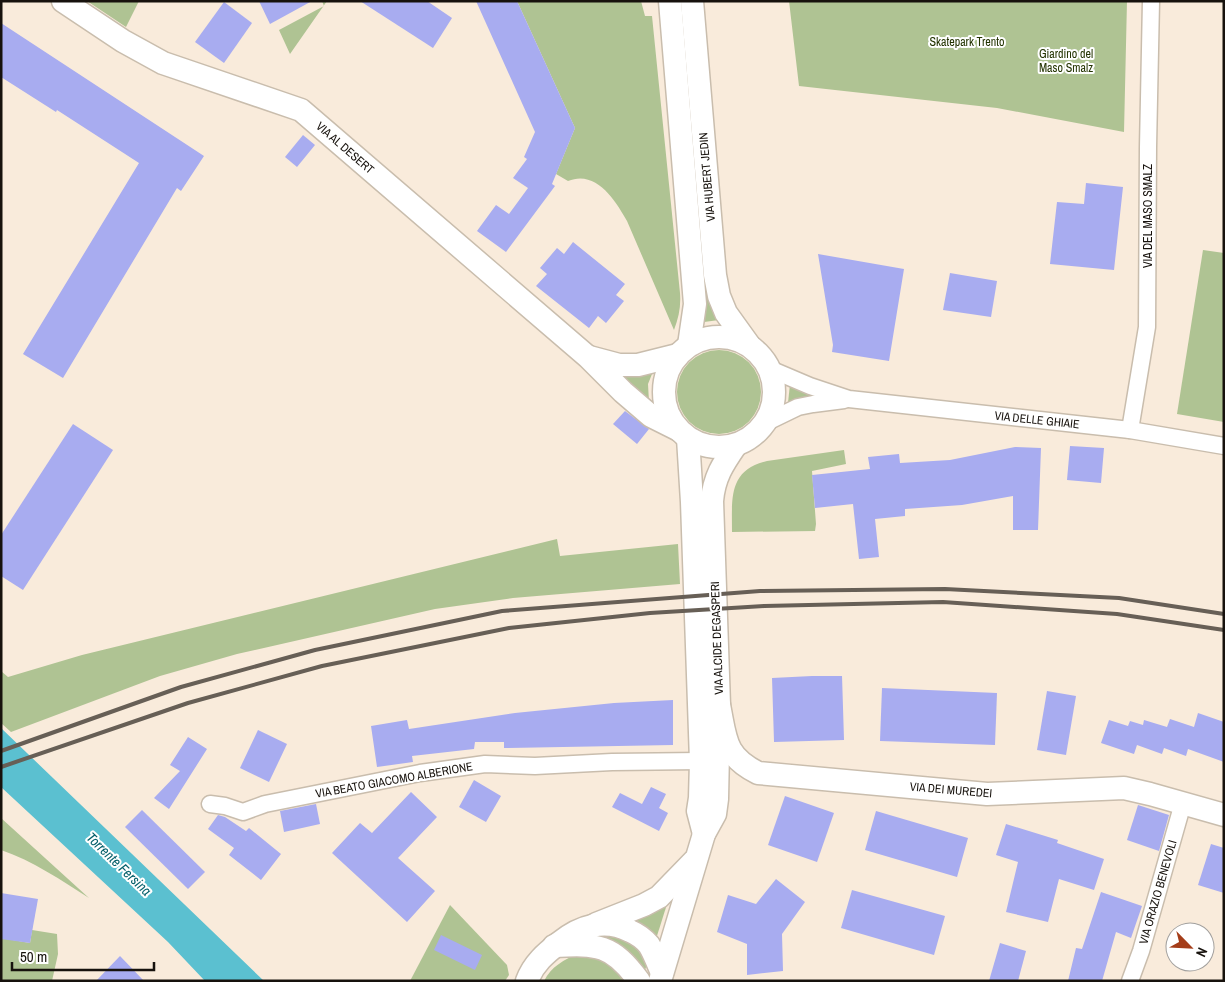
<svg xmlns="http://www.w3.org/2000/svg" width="1225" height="982" viewBox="0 0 1225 982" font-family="'Archivo Narrow',sans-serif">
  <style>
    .green { fill: #afc393 }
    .water { fill: #5bc0d0 }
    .building { fill: #a8acf0 }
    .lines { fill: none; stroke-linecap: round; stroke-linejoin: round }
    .street-casing { stroke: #c9bdad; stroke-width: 19 }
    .secondary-casing { stroke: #c9bdad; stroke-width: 25 }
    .street { stroke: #fff; stroke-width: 16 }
    .secondary { stroke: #fff; stroke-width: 22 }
    .rail { stroke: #675f56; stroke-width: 4 }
    .labels { text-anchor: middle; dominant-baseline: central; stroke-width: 4; stroke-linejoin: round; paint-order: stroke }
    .park-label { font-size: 12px; fill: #233300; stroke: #fff }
    .street-label { font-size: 12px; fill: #17120d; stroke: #fff }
    .water-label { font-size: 14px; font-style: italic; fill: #06606b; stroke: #fff }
  </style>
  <rect width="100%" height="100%" fill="#f9ebdb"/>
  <g class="green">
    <polygon points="87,1 139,1 126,27"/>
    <polygon points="322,1 327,1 290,54 279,30 324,6"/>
    <path d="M517,1H641L645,16H652L680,293C681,306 679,317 674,330L627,221C616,201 596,169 568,181L556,174L575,128Z"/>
    <polygon points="789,1 1127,1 1124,132 997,108 799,86"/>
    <polygon points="1203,250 1224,253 1224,422 1177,414"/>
    <polygon points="705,283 706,283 719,320 704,322 706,310"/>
    <circle cx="719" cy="392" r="42"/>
    <polygon points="654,369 648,384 649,402 619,374"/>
    <polygon points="790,384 815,395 788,403"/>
    <path d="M844,450L846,464L812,471L816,524L815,531L732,532C732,499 728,470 767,461Z"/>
    <polygon points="557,539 560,556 678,544 680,584 513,598 435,609 237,654 160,676 11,732 1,723 1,671 8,677 82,655"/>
    <path d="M1,818L89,898C61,880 33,861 1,850Z"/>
    <polygon points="668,901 656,939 631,918"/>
    <polygon points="450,905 507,965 509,975 505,981 410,981"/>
    <polygon points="32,930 57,934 58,954 52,981 1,981 1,938 30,943"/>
    <polygon points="605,930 638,947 647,965 644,972 590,932"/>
    <path d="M579,954H597L629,981H544C551,967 564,959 579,954Z"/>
  </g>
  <polygon class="water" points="1,728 264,981 205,981 168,942 1,787"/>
  <g class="building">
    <polygon points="259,1 312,1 270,24"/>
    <polygon points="360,1 427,1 452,18 433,48"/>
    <polygon points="476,1 517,1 575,128 552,184 555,186 506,252 477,231 496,205 509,214 528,188 513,178 527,159 524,157 535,132"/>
    <polygon points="224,2 252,23 224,63 195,42"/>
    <polygon points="1,23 204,156 181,191 177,188 63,378 23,354 139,163 57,110 56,112 1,77"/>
    <polygon points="303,135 315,145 297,167 285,157"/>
    <polygon points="1086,183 1123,187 1114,270 1050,264 1057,202 1084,204"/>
    <polygon points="573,242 625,284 616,295 624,301 606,323 598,316 589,328 536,286 547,274 540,268 557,248 564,254"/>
    <polygon points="818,254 904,269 889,361 832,352 833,345"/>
    <polygon points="950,273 997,281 991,317 943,310"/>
    <polygon points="625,411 649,429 637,444 613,424"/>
    <polygon points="73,424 113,450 23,590 1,576 1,535"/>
    <polygon points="1070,446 1104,448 1101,483 1067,480"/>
    <polygon points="1015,447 1041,448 1038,530 1013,530 1013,496 962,505 905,509 905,516 875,519 879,557 859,559 853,504 815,508 812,475 870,469 868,457 899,454 900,463 950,460"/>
    <polygon points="812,676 842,676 844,740 774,742 772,678"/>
    <polygon points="882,688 997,693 995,745 880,741"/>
    <polygon points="1047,691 1076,696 1066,755 1037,750"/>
    <polygon points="673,700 673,745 504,748 504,742 475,742 474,749 412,756 413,762 377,767 371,726 407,720 409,729 515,713 614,703"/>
    <polygon points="1198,713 1224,722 1224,762 1188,749 1186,756 1164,748 1162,754 1137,745 1134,754 1101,743 1109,720 1128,726 1130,721 1143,725 1144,720 1167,727 1170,719 1194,727"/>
    <polygon points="258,730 287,744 269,782 240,768"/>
    <polygon points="188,737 207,749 169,809 154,798 180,771 170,765"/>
    <polygon points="474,780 501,796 486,822 459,807"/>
    <polygon points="651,787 666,794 659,808 668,813 659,831 612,807 620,793 642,804"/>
    <polygon points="411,792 437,817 398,858 435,891 407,922 332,853 360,823 372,833"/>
    <polygon points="785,796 834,813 817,862 768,845"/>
    <polygon points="316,804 320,824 284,832 280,811"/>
    <polygon points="1138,805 1169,815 1159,851 1127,840"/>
    <polygon points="142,810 205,872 188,889 125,827"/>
    <polygon points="876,811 968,838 957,877 865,850"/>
    <polygon points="218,815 225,817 246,831 249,828 281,854 261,880 229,855 234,848 208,829"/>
    <polygon points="1006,824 1058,840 1057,843 1104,859 1094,890 1059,879 1048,922 1006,912 1018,862 996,855"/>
    <polygon points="1211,844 1224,848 1224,893 1198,885"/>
    <polygon points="776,879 805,902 782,934 783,971 747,975 747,944 717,932 728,895 756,904"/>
    <polygon points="852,890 945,916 934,955 841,928"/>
    <polygon points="1101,892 1142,906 1131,938 1116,932 1102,981 1068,981 1076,948 1082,949"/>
    <polygon points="1,893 38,899 30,943 1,939"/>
    <polygon points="441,935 482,955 475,970 434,950"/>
    <polygon points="1000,943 1026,951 1018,981 989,981"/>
    <polygon points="120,956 144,981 96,981"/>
  </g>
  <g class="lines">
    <g class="street-casing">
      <g id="street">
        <polyline points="770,369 810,386 849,399 1130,430 1224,446"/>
        <polyline points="765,423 798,407 813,404 844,400"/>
        <polyline points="1130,430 1147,327 1148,147 1151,1"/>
        <polyline points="210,804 225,806 243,812 265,804 420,773 485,764 535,766 612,762 701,761"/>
        <polyline points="1130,981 1141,951 1183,803"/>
      </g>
    </g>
    <g class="secondary-casing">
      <g id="secondary">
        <polyline points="63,1 123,41 163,63 301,110 588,357 623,392 651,416 679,430"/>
        <polyline points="670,1 695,304 689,345"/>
        <polyline points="692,1 715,275 719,296 726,313 749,345"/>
        <circle cx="719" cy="392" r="55"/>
        <polyline points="589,357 619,365 638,365 678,355"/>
        <polyline points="688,438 692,502 701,761 700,798 698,811 704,834"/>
        <path d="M719,705C726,739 724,756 758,773L987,794L1124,788L1150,794L1224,815"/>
        <polyline points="596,924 644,905 659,897 694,861"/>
        <path d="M554,946C598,944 612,944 639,981"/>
        <path d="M527,981C533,964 546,953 559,943C580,926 605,918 630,931C637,934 644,939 649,945C654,953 658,964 662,973"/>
        <path d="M660,981L704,834L715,814L717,799L719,705L712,501C714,477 723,464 736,445"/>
      </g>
    </g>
    <use href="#street" class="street"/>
    <use href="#secondary" class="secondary"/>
    <g class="rail">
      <polyline points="1,751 181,687 315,650 502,611 760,591 945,589 1119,598 1224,614"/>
      <polyline points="1,767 188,703 322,666 509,628 650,613 764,606 943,602 1117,614 1224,630"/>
    </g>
  </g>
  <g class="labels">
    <g class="park-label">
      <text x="967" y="42">Skatepark Trento</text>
      <text x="1066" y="54">Giardino del<tspan x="1066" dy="14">Maso Smalz</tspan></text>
    </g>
    <g class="street-label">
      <text transform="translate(345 148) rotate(41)">VIA AL DESERT</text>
      <text transform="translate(707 177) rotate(-95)">VIA HUBERT JEDIN</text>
      <text transform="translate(1148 216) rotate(-90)">VIA DEL MASO SMALZ</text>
      <text transform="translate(1037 420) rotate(6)">VIA DELLE GHIAIE</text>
      <text transform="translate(717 638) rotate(-92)">VIA ALCIDE DEGASPERI</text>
      <text transform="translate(394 780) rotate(-10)">VIA BEATO GIACOMO ALBERIONE</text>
      <text transform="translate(951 790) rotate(5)">VIA DEI MUREDEI</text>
      <text transform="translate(1158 892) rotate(-74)">VIA ORAZIO BENEVOLI</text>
    </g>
    <g class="water-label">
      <text transform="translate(119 864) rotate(44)">Torrente Fersina</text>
    </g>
  </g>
  <rect width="1225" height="982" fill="none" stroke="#17120d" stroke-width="5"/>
  <g transform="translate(1190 947) rotate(114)"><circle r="24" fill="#ffffff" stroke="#a2a09e"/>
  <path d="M0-4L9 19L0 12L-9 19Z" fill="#a43d19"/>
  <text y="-8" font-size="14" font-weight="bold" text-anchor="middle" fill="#17120d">N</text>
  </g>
  <path d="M12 962v8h142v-8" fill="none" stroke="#17120d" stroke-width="2.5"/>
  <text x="20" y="962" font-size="15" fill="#17120d" stroke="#ffffff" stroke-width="4" paint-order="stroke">50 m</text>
</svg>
